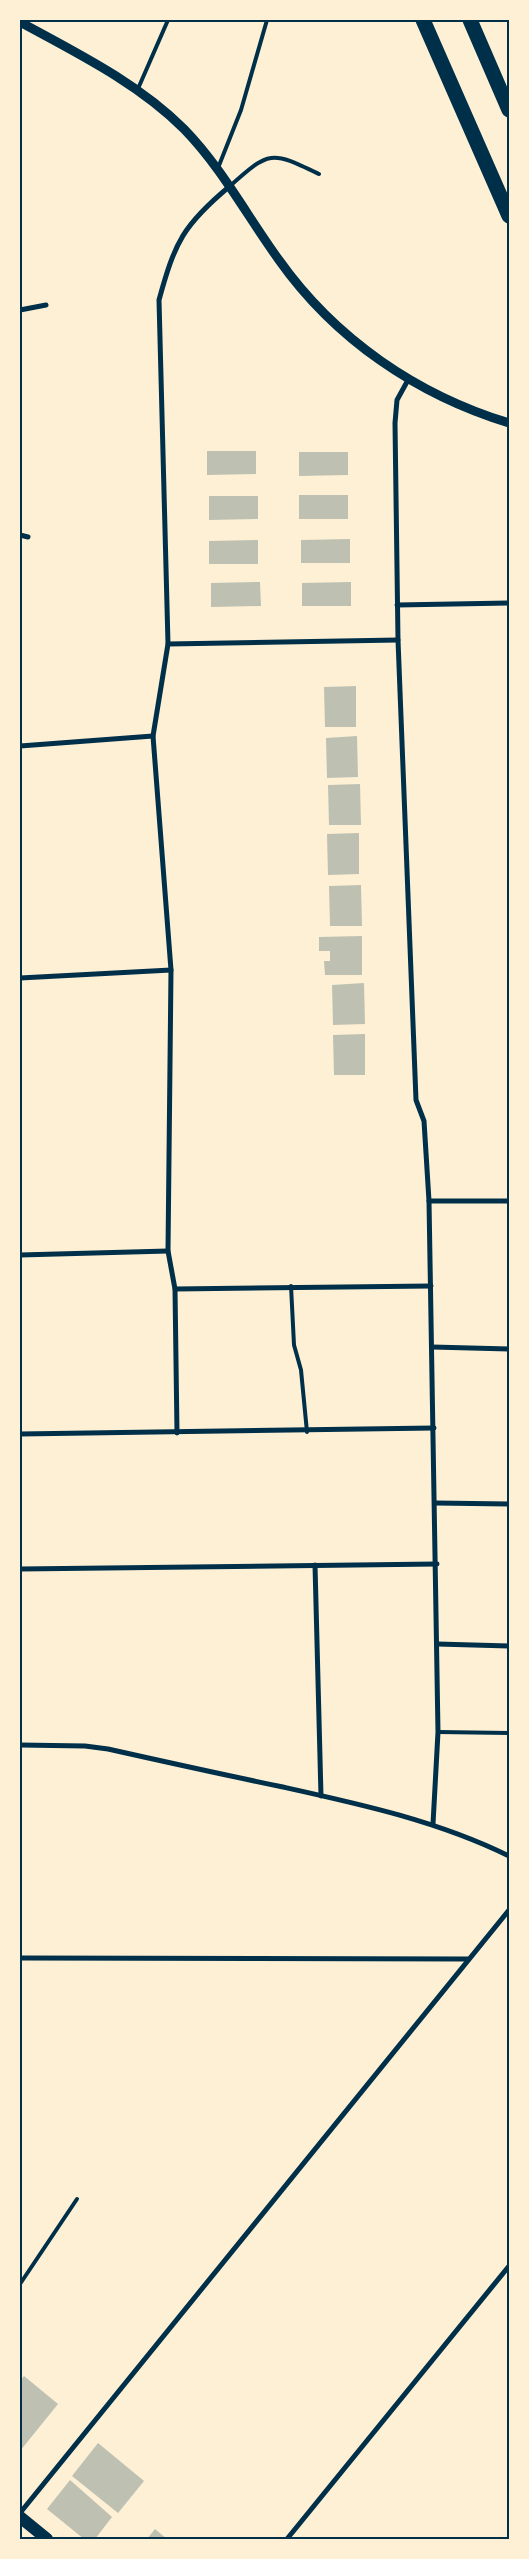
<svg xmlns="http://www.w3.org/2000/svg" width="529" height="2559" viewBox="0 0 529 2559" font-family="'Source Sans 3',sans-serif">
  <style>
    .building { fill: #bec0b2 }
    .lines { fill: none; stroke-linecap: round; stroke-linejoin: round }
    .service { stroke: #003049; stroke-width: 4 }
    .minor { stroke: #003049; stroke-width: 5 }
    .tertiary { stroke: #003049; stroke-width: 9 }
    .primary { stroke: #003049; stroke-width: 12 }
    .motorway { stroke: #003049; stroke-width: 15 }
    .neatline { fill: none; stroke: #003049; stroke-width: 2 }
  </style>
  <rect width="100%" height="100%" fill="#fdf0d5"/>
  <g class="building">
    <polygon points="207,451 256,451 256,474 207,475"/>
    <polygon points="299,452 348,452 348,475 299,476"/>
    <rect x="299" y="495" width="49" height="24"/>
    <polygon points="209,496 258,496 258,519 209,520"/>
    <polygon points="350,539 350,563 301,563 301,540"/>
    <polygon points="258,540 258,564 209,564 209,541"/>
    <polygon points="260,582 261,606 211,607 211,583"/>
    <polygon points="351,582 351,606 302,606 302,583"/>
    <polygon points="356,686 356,727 325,727 324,687"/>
    <polygon points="357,736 358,777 327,778 326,738"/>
    <polygon points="360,784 361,825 329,825 328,785"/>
    <polygon points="359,833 359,874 328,875 327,834"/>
    <polygon points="361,885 362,926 330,926 329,886"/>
    <polygon points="362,936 362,975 325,975 324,961 330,961 330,951 319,951 319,937"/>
    <polygon points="364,983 365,1024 333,1025 332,985"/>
    <polygon points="365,1034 365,1075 334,1075 333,1035"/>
    <polygon points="24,2376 58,2404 20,2451 20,2381"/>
    <polygon points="98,2443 144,2481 118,2513 72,2476"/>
    <polygon points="70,2480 112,2517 95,2539 84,2539 47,2509"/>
    <polygon points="155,2529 167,2539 147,2539"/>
  </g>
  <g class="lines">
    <g class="service">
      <polyline points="137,91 168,20"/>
      <polyline points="218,168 241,110 267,20"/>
      <path d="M230,186C270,150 271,151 319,174"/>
      <polyline points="291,1286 294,1345 301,1370 307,1432"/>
      <polyline points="438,1732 509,1733"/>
      <polyline points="20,2284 77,2199"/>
    </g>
    <g class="minor">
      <polyline points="20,310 46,305"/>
      <polyline points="408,380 397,400 395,423 398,640 416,1100 424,1121 429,1201 438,1732 433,1824"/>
      <polyline points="20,535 28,537"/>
      <polyline points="397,605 509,603"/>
      <polyline points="168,644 398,640"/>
      <polyline points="20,746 153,736"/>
      <polyline points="20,978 171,970"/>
      <polyline points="429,1201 509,1201"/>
      <polyline points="20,1255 168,1251"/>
      <polyline points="175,1289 431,1286"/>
      <polyline points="432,1347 509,1349"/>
      <path d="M177,1433L175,1289L168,1251L171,970L153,736L168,644L159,300C175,242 183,225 230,186"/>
      <polyline points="20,1434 434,1428"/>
      <polyline points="435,1503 509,1504"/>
      <polyline points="315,1565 321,1796"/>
      <polyline points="20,1569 437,1564"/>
      <polyline points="437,1644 509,1646"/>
      <path d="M20,1745L85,1746L108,1749C166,1762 225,1775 283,1787C360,1804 438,1821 509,1856"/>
      <polyline points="20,1958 468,1959"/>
      <polyline points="20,2513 509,1910"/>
      <polyline points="287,2539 509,2266"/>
    </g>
    <path class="tertiary" d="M20,22C77,53 138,83 184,129C222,168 247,216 279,260C335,339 417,395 509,423"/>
    <polyline class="primary" points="20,2517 47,2539"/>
    <g class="motorway">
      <polyline points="423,20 509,216"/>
      <polyline points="470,20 509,110"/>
    </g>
  </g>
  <rect width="529" height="2559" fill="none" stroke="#fdf0d5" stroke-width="42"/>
  <rect x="21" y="21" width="487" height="2517" class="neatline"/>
</svg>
